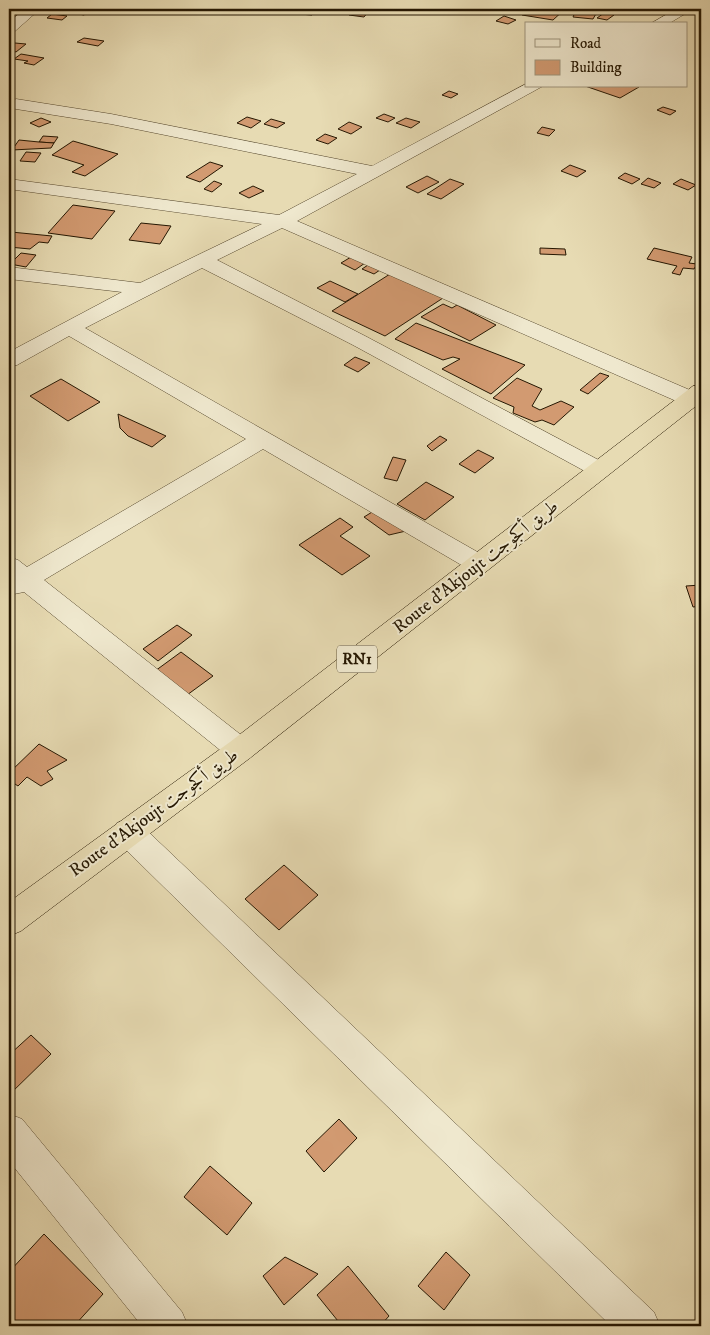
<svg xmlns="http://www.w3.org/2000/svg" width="710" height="1335" viewBox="0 0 710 1335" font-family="'IM FELL DW Pica',Amiri,serif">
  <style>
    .building { fill: #d29a71; stroke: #251702 }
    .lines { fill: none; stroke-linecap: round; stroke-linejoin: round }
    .minor-casing { stroke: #56482e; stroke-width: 1 }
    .trunk-casing { stroke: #251702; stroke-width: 1 }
    .minor { fill: #efe8ce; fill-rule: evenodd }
    .trunk { fill: #e7dbb3; fill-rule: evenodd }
    .labels { text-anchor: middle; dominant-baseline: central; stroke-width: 4; stroke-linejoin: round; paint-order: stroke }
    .shield { fill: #efe8ce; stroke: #62563f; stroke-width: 1 }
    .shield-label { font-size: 16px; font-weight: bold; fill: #251702 }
    .street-label { font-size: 18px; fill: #251702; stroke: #efe8ce }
  </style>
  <rect width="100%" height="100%" fill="#e7dbb3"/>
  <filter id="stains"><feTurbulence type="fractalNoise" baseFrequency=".004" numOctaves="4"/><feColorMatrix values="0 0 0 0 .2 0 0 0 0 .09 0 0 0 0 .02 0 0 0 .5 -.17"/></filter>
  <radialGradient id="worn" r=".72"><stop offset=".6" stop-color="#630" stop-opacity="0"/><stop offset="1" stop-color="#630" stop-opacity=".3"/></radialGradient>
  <g class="building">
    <polygon points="65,9 74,9 89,11 84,15 62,11"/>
    <polygon points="303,9 316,10 312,15 299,14"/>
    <polygon points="528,9 565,9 553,20 522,15"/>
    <polygon points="353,10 368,12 364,17 349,15"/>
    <polygon points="576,10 597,12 593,19 573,17"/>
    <polygon points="604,13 614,15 607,20 597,18"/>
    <polygon points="52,14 67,16 62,20 47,18"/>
    <polygon points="504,16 516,20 508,24 496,21"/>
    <polygon points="84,38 104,41 98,46 77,42"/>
    <polygon points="15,43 26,44 16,52 9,50 9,48"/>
    <polygon points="21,54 44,58 34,65 24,63 28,61 14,59"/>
    <polygon points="585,86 637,86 639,87 620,98"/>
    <polygon points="449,91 458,94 451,98 442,95"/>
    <polygon points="663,107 676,111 670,115 657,110"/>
    <polygon points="384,114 395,118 388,122 376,118"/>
    <polygon points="247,117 261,121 251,128 237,123"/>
    <polygon points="41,118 51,122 39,127 30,123"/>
    <polygon points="406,118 420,122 411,128 396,123"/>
    <polygon points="271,119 285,123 277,128 264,124"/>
    <polygon points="349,122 362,127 351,134 338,129"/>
    <polygon points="542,127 555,130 549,136 537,133"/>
    <polygon points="325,134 337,138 328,144 316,140"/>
    <polygon points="43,136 58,137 54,143 39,142"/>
    <polygon points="19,140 39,142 54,143 51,148 12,150"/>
    <polygon points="73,141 118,154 85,176 72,172 84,165 52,155"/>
    <polygon points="26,152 41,153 35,162 20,161"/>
    <polygon points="210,162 223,166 200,182 186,177"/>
    <polygon points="570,165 586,171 577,177 561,171"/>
    <polygon points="625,173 640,179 632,184 618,178"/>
    <polygon points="427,176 439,182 418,193 406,187"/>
    <polygon points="648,178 661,183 654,188 641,184"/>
    <polygon points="450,179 464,184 441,199 427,194"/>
    <polygon points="681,179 696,185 688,190 673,184"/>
    <polygon points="214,181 222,184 212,192 204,189"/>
    <polygon points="253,186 264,191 249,198 239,193"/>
    <polygon points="73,205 115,211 92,239 48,233"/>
    <polygon points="141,223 171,226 160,244 129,240"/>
    <polygon points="11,232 52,236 48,243 39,242 30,249 9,247 9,235"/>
    <polygon points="540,248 565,249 566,255 540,254"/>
    <polygon points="654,248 692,257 689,263 697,264 694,269 683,268 680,275 672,273 677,266 647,259"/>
    <polygon points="21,253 36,255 26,267 10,264"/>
    <polygon points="351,257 365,263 355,270 341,263"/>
    <polygon points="371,263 383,268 374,274 362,269"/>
    <polygon points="390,274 443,298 385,336 332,311"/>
    <polygon points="330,281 358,294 345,302 317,288"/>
    <polygon points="443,304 452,308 457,305 496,325 470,341 421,317"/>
    <polygon points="416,323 525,365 491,394 442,369 460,359 453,357 443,360 395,339"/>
    <polygon points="355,357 370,363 358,372 344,365"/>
    <polygon points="600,373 609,376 588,394 580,390"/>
    <polygon points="517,378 542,389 532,406 540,410 561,401 574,407 554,425 542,420 535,422 513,413 514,407 493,398"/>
    <polygon points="61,379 100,402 68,421 30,396"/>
    <polygon points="118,414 166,436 152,447 128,436 120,428"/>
    <polygon points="440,436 447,440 432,451 427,446"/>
    <polygon points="478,450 494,458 475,473 459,464"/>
    <polygon points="393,457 406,460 397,481 384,478"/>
    <polygon points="426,482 454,497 425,520 397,504"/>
    <polygon points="377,509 406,531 389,535 364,517"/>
    <polygon points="340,518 353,527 340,536 370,556 342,575 299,545"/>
    <polygon points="701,585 701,606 693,607 686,586"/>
    <polygon points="177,625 192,635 158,661 143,649"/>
    <polygon points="181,652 213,676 187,695 155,671"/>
    <polygon points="39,744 67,760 47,771 53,779 41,786 27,777 18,786 9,780 9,773"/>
    <polygon points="284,865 318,895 279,930 245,899"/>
    <polygon points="31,1035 51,1054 10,1094 9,1055"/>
    <polygon points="339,1119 357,1138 324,1172 306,1151"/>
    <polygon points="210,1166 252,1203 227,1235 184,1197"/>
    <polygon points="44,1234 103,1294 74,1326 13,1326 9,1322 9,1272"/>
    <polygon points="446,1252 470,1275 444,1310 418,1286"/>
    <polygon points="285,1257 318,1274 284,1305 263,1276"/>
    <polygon points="348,1266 389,1316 380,1326 342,1326 317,1295"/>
  </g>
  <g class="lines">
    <g class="minor-casing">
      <g id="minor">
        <polygon points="25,9 40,9 14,32 9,33 9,22"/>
        <polygon points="676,9 693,9 668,24 650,24"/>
        <polygon points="526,84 526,86 543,86 297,221 699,394 701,398 699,404 691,406 683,404 282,228 217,260 367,337 608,465 612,470 608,475 600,478 592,475 353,345 202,268 85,328 488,558 492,564 488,570 479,573 470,570 263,449 44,580 250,742 255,750 250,758 240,762 230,758 24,592 9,595 9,557 18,560 27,567 246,439 69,336 17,365 9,366 9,352 122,292 9,279 9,267 140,283 262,224 9,189 9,179 279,215 357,174 111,124 16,109 10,107 9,103 16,99 111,114 372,166"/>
        <polygon points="128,819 139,823 654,1312 660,1326 611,1326 117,841 113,832 117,823"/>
        <polygon points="9,1114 22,1119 182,1312 188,1326 142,1326 9,1161"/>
      </g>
    </g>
    <g class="trunk-casing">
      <polygon id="trunk" points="701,385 701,402 250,758 21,931 9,936 9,902 230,742 693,386"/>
    </g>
    <use href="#minor" class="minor"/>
    <use href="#trunk" class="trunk"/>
  </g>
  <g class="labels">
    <rect class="shield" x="337" y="645.5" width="40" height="27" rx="4"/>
    <g class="shield-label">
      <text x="357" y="659">RN1</text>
    </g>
    <g class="street-label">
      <text transform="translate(476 567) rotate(-38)">Route d'Akjoujt طريق أكجوجت</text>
      <text transform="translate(154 813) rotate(-36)">Route d'Akjoujt طريق أكجوجت</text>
    </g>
  </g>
  <rect width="710" height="1335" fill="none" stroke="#e7dbb3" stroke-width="30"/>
  <rect x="10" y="10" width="690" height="1315" fill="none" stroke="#251702" stroke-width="2.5"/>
  <rect x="15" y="15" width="680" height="1305" fill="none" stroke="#251702"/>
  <rect x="525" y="22" width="162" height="65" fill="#efe8ce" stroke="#9e947c"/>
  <rect x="535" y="39" width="25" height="8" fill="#efe8ce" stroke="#9e947c"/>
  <text x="570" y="48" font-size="15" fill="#251702">Road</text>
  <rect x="535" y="60" width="25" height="15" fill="#d29a71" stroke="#9e947c"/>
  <text x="570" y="72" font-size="15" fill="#251702">Building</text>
  <rect width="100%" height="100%" filter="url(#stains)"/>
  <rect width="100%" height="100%" fill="url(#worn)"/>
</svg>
